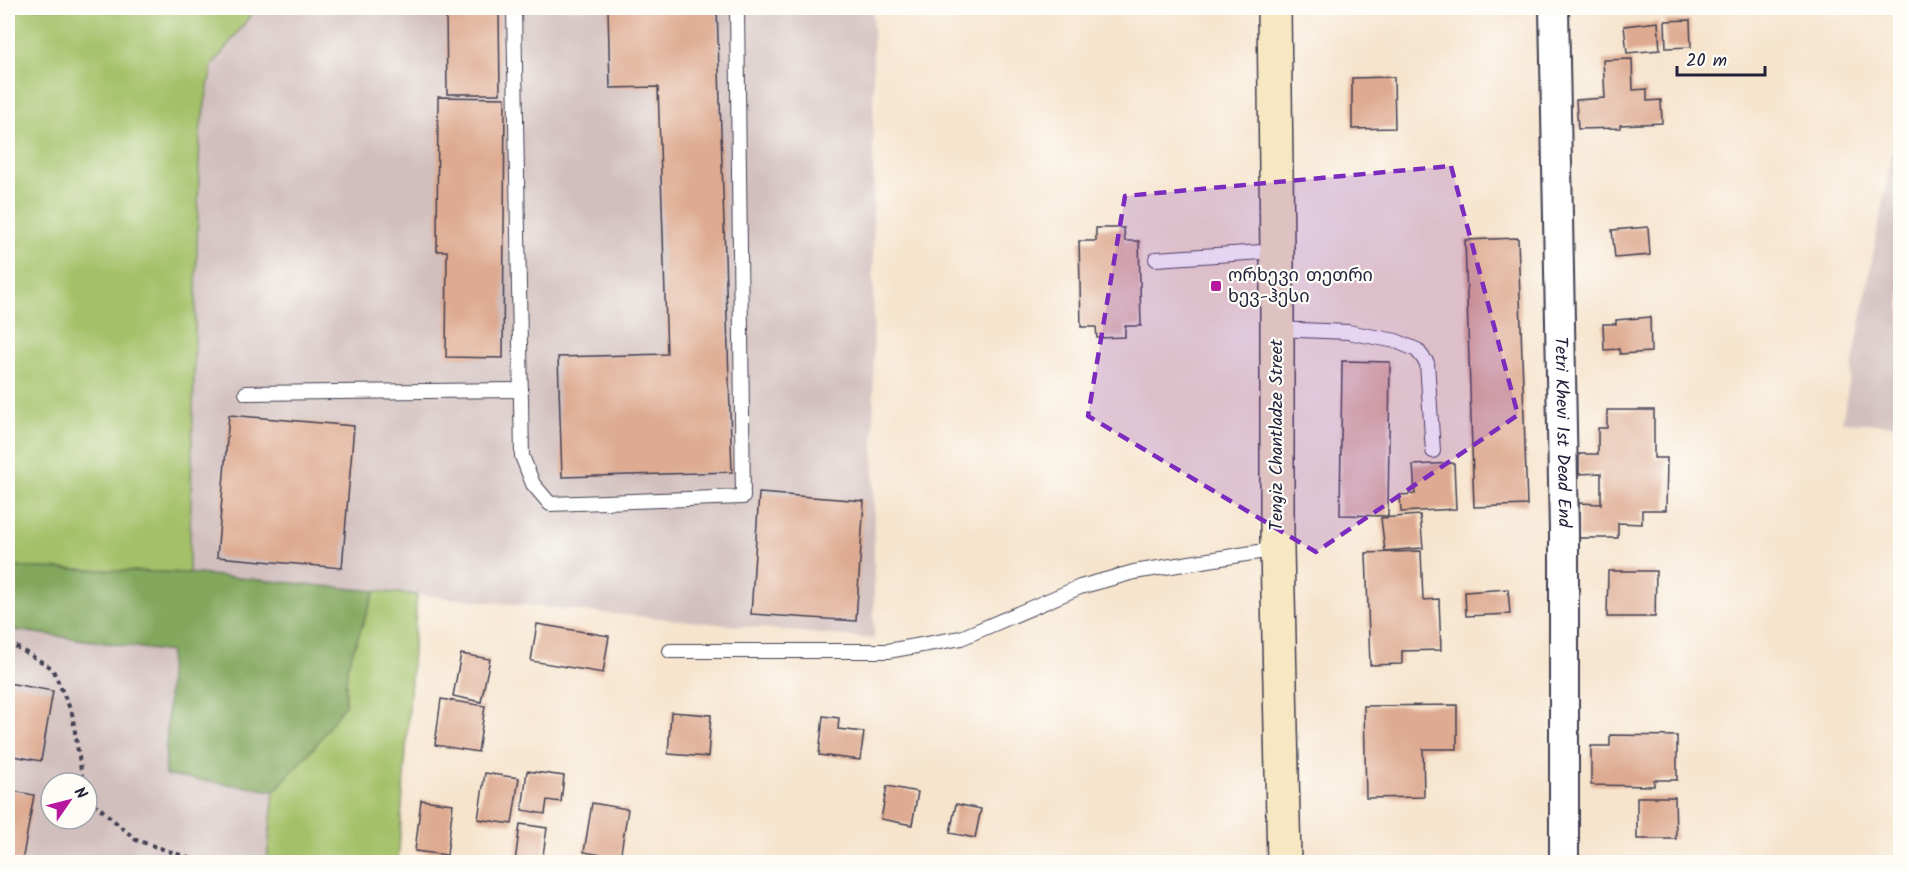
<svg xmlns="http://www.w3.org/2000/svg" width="1908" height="870" viewBox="0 0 1908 870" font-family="Kalam,'Noto Sans Georgian',sans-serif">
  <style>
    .industrial { fill: #d1bfbe; fill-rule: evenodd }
    .green { fill: #a4c169; stroke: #637252; stroke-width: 1.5 }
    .forest { fill: #83a75d; stroke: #52644c; stroke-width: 1.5 }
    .building { fill: #deab92 }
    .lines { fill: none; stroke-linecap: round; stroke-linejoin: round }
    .lane-casing { stroke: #423f51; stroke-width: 16 }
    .street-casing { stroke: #423f51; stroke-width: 32 }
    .secondary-casing { stroke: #423f51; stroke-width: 36 }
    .path { stroke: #423f51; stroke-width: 4; stroke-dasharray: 4.5 4.5; stroke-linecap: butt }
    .lane { stroke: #fff; stroke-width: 14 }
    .street { stroke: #fff; stroke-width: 28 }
    .secondary { stroke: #f7e8c3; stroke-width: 33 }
    .marked { fill: #7b2cbf; fill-opacity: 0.2; stroke: #7b2cbf; stroke-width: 4.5; stroke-dasharray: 12 8; stroke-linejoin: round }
    .poi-dot { fill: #b5179e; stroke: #fdfcf7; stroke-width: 2 }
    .labels { text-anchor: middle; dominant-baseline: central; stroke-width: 4.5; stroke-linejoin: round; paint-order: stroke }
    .poi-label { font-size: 18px; fill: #22223b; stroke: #fdfcf7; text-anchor: start }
    .street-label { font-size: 18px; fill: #22223b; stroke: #fdfcf7 }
  </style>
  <rect width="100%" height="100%" fill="#fdfcf7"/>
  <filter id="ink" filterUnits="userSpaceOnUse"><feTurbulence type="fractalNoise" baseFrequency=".0167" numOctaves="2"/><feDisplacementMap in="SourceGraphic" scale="12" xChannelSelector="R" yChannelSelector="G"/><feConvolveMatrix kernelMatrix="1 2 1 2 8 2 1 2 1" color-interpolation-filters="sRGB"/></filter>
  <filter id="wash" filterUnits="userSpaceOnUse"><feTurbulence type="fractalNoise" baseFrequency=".008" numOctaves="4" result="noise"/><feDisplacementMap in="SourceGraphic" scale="24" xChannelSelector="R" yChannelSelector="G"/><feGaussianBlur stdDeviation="1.35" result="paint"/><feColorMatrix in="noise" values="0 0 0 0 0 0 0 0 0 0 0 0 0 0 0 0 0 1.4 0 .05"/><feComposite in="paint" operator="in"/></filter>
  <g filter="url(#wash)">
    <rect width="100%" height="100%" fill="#f6e4cd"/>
    <g class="industrial">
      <polygon points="256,8 873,8 874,639 189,573 200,130 212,66"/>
      <polygon points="1900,110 1900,425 1842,422"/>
      <path d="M8,629L170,652L165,775L274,791L267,862H8ZM51,783H87V819H51Z"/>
    </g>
    <g class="green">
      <polygon points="8,8 256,8 212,66 200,130 189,573 8,567"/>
      <polygon points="375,591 417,595 398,862 267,862 274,791 316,745 345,704 347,667"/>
    </g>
    <polygon class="forest" points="8,567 189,573 375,591 347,667 345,704 316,745 274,791 165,775 170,652 8,629"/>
    <g id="blocks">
      <g class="building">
        <polygon points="717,8 732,472 562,477 558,357 667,354 658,87 610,88 608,10"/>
        <polygon points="1361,8 1424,8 1424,10 1361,12"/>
        <polygon points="499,10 500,94 447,94 446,11"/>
        <polygon points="1690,20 1691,47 1666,48 1665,21"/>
        <polygon points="1658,22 1660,50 1627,53 1624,26"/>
        <polygon points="1632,59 1633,90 1647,89 1647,101 1661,100 1662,123 1620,125 1620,128 1578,129 1576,100 1605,98 1603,60"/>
        <polygon points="1394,77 1395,128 1352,129 1352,78"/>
        <polygon points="438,97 505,98 503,358 446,357 447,251 437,251"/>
        <polygon points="1648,227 1650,255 1615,258 1612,230"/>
        <polygon points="1096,228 1124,228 1125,241 1139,241 1141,326 1125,326 1125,337 1097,338 1096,327 1081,327 1079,241 1096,241"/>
        <polygon points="1518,238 1527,505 1474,507 1465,240"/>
        <polygon points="1650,317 1651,352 1620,354 1619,349 1604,350 1603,324 1616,324 1616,320"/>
        <polygon points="1342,361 1390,362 1388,516 1340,515"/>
        <polygon points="1607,410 1654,410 1654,458 1667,458 1666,510 1642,510 1642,524 1618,523 1618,538 1579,538 1579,503 1601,504 1601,473 1579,474 1579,454 1598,454 1598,428 1607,428"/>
        <polygon points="229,415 354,426 342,568 217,557"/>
        <polygon points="1454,463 1456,509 1401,512 1400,495 1415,494 1413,465"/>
        <polygon points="759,493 864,501 856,621 751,614"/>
        <polygon points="1420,515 1423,548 1385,551 1381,518"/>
        <polygon points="1421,551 1423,600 1439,599 1441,650 1402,651 1402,664 1370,665 1366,553"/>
        <polygon points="1608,571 1656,571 1655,617 1607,617"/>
        <polygon points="1508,589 1510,614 1466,616 1465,592"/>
        <polygon points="537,624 609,636 603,673 531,661"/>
        <polygon points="461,654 490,659 481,702 453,696"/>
        <polygon points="8,683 53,691 41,761 8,755"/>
        <polygon points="441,699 485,706 478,752 435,745"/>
        <polygon points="1457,705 1457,749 1423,749 1424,797 1366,798 1364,706"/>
        <polygon points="671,712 711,715 708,757 668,754"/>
        <polygon points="823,716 839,718 838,729 864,732 860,760 819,755"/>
        <polygon points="1610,735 1677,736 1677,780 1654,780 1654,786 1591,785 1591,746 1610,746"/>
        <polygon points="527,771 564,776 561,802 547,800 545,814 522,810"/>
        <polygon points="485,773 519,778 512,824 478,819"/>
        <polygon points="887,786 918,792 912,825 881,819"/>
        <polygon points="8,790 34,795 22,862 8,862"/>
        <polygon points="1637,797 1675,797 1676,839 1637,839"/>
        <polygon points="421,800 453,804 447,855 415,851"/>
        <polygon points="592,803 628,809 620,858 584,852"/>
        <polygon points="956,804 981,809 975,838 950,833"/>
        <polygon points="520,824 547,828 542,862 515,862"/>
      </g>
    </g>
  </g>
  <g filter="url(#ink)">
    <use href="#blocks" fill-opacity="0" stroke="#423f51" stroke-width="1.5"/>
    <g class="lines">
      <g class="lane-casing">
        <g id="lane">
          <polyline points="514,8 522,456 533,484 550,504 743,497 737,8"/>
          <polyline points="1156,259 1277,251"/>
          <polyline points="1276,329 1348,332 1396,341 1417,350 1427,363 1433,451"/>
          <polyline points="246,393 521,390"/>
          <polyline points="670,651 888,651 961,638 1080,587 1134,572 1277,549"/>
        </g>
      </g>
      <g class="street-casing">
        <g id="street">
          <path id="s1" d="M1554,8L1564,533V857"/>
        </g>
      </g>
      <g class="secondary-casing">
        <polyline id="secondary" points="1274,8 1277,251 1277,549 1284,862"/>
      </g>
      <g class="path">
        <polyline points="8,642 52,668 72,713 83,783"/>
        <polyline points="87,797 136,840 201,862"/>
      </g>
      <use href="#lane" class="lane"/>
      <use href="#street" class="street"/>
      <use href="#secondary" class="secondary"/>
    </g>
  </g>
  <path class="marked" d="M1451,166L1518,415L1316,552L1088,416L1125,196Z"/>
  <rect class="poi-dot" x="1210" y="280" width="12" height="12" rx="3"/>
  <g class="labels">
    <g class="poi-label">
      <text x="1228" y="276">ორხევი თეთრი<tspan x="1228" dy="21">ხევ-ჰესი</tspan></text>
    </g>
    <g class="street-label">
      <text stroke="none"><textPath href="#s1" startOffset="424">Tetri Khevi 1st Dead End</textPath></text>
      <text transform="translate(1277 435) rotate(-90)">Tengiz Chantladze Street</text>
    </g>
  </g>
  <rect width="1908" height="870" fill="none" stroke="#fdfcf7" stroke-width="30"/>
  <g transform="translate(69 801) rotate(55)"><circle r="28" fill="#fdfcf7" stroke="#a5a5ac" stroke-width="1.5"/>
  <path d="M0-4.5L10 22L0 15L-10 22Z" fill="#b5179e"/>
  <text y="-9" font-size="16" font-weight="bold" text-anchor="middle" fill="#22223b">N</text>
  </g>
  <path d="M1677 66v9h88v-9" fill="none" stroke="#22223b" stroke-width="3"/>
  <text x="1686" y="66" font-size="18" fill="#22223b" stroke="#fdfcf7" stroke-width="4.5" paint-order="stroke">20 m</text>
</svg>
